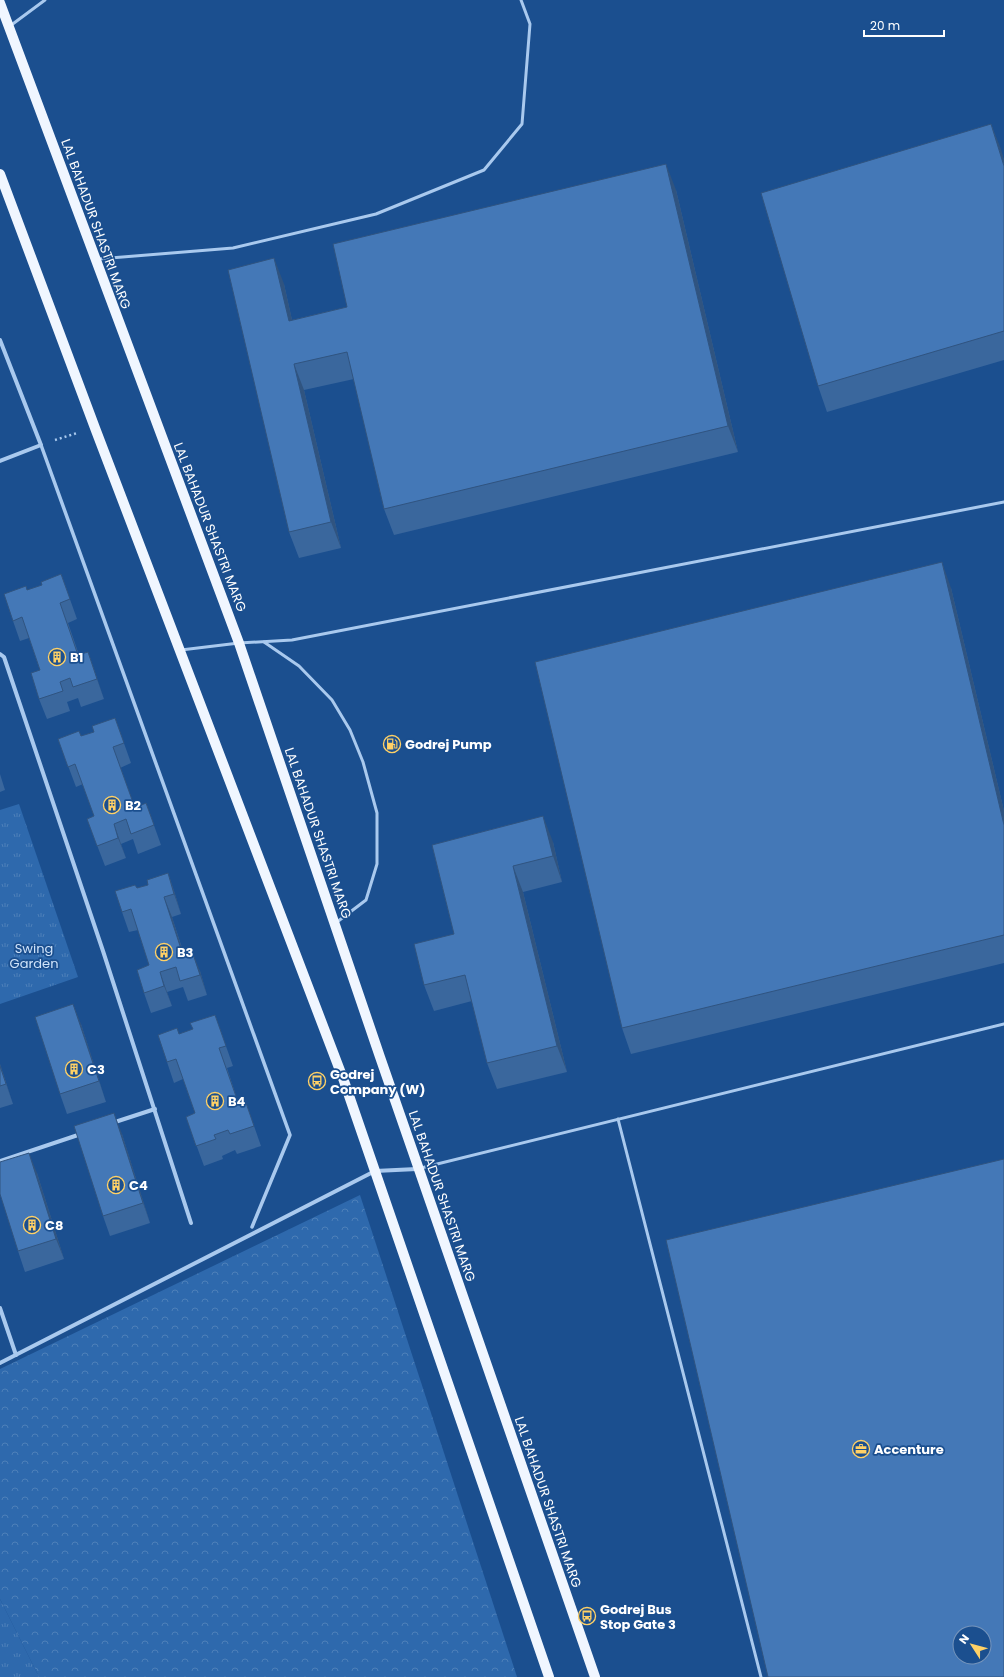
<svg xmlns="http://www.w3.org/2000/svg" width="1004" height="1677" viewBox="0 0 1004 1677" font-family="Poppins,sans-serif">
  <style>
    .forest { fill: url(#forest-crowns) }
    .park { fill: url(#park-tufts) }
    .lines { fill: none; stroke-linecap: round; stroke-linejoin: round }
    .path { stroke: #a9c9ee; stroke-width: 2.5; stroke-dasharray: 2 3; stroke-linecap: butt }
    .service { stroke: #a9c9ee; stroke-width: 3 }
    .pedestrian { stroke: #a9c9ee; stroke-width: 3.5 }
    .minor { stroke: #a9c9ee; stroke-width: 4 }
    .primary { stroke: #f0f6ff; stroke-width: 10 }
    .wall { fill: #3a679d }
    .shaded-wall { fill: #305480 }
    .building { fill: #4478b7; stroke: #305480; fill-rule: evenodd }
    .labels { text-anchor: middle; dominant-baseline: central; stroke-width: 3.5; stroke-linejoin: round; paint-order: stroke }
    .street-label { font-size: 13px; fill: #fff; stroke: #1b4f8f }
    .poi-label { font-size: 13px; font-weight: bold; fill: #fff; stroke: #1b4f8f; text-anchor: start }
    .park-label { font-size: 13px; fill: #cfe3fa; stroke: #1b4f8f }
  </style>
  <defs>
    <pattern id="forest-crowns" width="20" height="18" patternUnits="userSpaceOnUse"><rect width="20" height="18" fill="#2e69ad"/><path d="M2 6a3 3 0 1 1 6 0M12 15a3 3 0 1 1 6 0" fill="none" stroke="#4d80b9"/></pattern>
    <pattern id="park-tufts" width="24" height="20" patternUnits="userSpaceOnUse"><rect width="24" height="20" fill="#2e69ad"/><path d="M3 7l-1-3M5 7V3M7 7l1-3M15 17l-1-3M17 17v-4M19 17l1-3" fill="none" stroke="#4d80b9"/></pattern>
  </defs>
  <rect width="100%" height="100%" fill="#1b4f8f"/>
  <polygon class="forest" points="360,1195 517,1677 39,1677 0,1599 0,1369"/>
  <g class="park">
    <polygon points="19,804 78,977 0,1004 0,810"/>
    <polygon points="0,1599 39,1677 0,1677"/>
  </g>
  <g class="lines">
    <polyline class="path" points="55,440 77,433"/>
    <g class="service">
      <polyline points="10,26 45,0"/>
      <polyline points="98,259 233,248 376,214 484,170 522,124 530,24 521,0"/>
      <polyline points="264,642 299,666 332,700 350,730 363,762 377,813 377,864 366,900 337,922"/>
      <polyline points="181,650 239,643 292,640 1004,502"/>
      <polyline points="618,1119 761,1677"/>
      <polyline points="421,1168 1004,1024"/>
    </g>
    <polyline class="pedestrian" points="41,445 290,1135 252,1227"/>
    <g class="minor">
      <polyline points="0,340 41,445 0,461"/>
      <polyline points="0,654 4,657 103,951 191,1223"/>
      <polyline points="112,1123 155,1109"/>
      <polyline points="0,1161 81,1134"/>
      <polyline points="0,1308 16,1355"/>
      <polyline points="0,1363 375,1171 417,1169"/>
    </g>
    <g class="primary">
      <polyline points="0,3 239,643 380,1057 595,1677"/>
      <polyline points="0,174 95,428 344,1081 549,1677"/>
    </g>
  </g>
  <g class="wall">
    <polygon points="991,124 1004,160 1004,360 827,412 818,386"/>
    <polygon points="676,190 738,452 394,535 384,509 354,379 304,390 341,548 299,558 289,532 284,284 292,320 347,307"/>
    <polygon points="61,574 77,619 68,623 79,655 88,652 104,699 81,707 78,698 67,702 70,711 47,719 39,699 40,670 29,638 20,641 13,621 28,590 42,585"/>
    <polygon points="951,588 1004,811 1004,963 631,1054 622,1028"/>
    <polygon points="115,718 131,763 120,768 135,808 146,803 161,845 138,854 133,839 121,844 126,858 105,866 87,819 94,816 83,784 76,787 58,739 81,736 94,732"/>
    <polygon points="0,774 5,790 0,792"/>
    <polygon points="553,842 562,882 523,892 567,1072 497,1089 487,1063 472,1001 434,1011 424,985 454,934 432,845"/>
    <polygon points="168,873 175,894 181,914 172,917 184,954 200,971 207,995 188,1001 183,987 167,992 172,1006 151,1013 144,993 149,965 138,930 129,932 122,912 137,888 148,885"/>
    <polygon points="215,1015 233,1066 227,1068 238,1102 245,1100 261,1146 237,1154 235,1150 222,1156 223,1159 204,1166 186,1117 195,1113 183,1079 174,1083 167,1062 192,1029"/>
    <polygon points="81,1024 106,1102 67,1114 60,1094"/>
    <polygon points="0,1064 13,1104 0,1108"/>
    <polygon points="122,1134 150,1223 110,1236 103,1216"/>
    <polygon points="37,1173 64,1259 25,1272 18,1251"/>
  </g>
  <g class="shaded-wall">
    <polygon points="991,124 1001,149 1004,160 1004,166"/>
    <polygon points="666,164 676,190 738,452 728,426"/>
    <polygon points="274,258 284,284 298,347 289,321"/>
    <polygon points="294,364 304,390 341,548 331,522"/>
    <polygon points="942,562 951,588 1004,811 1004,825"/>
    <polygon points="88,652 95,672 104,699 97,679"/>
    <polygon points="543,816 553,842 562,882 553,856"/>
    <polygon points="114,824 121,844 126,858 118,838"/>
    <polygon points="513,866 523,892 567,1072 557,1046"/>
    <polygon points="168,873 175,894 181,914 174,894"/>
    <polygon points="164,897 172,917 190,975 183,955"/>
    <polygon points="192,951 200,971 207,995 200,975"/>
    <polygon points="160,972 167,992 172,1006 164,986"/>
    <polygon points="73,1004 81,1024 106,1102 99,1081"/>
    <polygon points="0,1064 13,1104 0,1066"/>
    <polygon points="114,1113 122,1134 150,1223 143,1203"/>
    <polygon points="29,1153 37,1173 64,1259 56,1239"/>
  </g>
  <g class="building">
    <polygon points="991,124 1004,166 1004,331 818,386 761,193"/>
    <polygon points="666,164 728,426 384,509 347,352 294,364 331,522 289,532 228,270 274,258 289,321 347,307 333,244"/>
    <polygon points="942,562 1004,825 1004,935 622,1028 535,662"/>
    <polygon points="61,574 70,599 60,603 78,655 88,652 97,679 73,687 70,678 60,682 63,691 39,699 31,673 40,670 22,617 13,621 4,594 26,586 27,590 42,585 41,582"/>
    <polygon points="115,718 124,743 113,747 135,808 146,803 154,825 131,834 126,819 114,824 118,838 97,846 87,819 94,816 75,764 68,767 58,739 79,731 81,736 94,732 92,726"/>
    <polygon points="543,816 553,856 513,866 557,1046 487,1063 465,975 424,985 414,944 454,934 432,845"/>
    <polygon points="168,873 174,894 164,897 183,955 192,951 200,975 180,981 176,967 160,972 164,986 144,993 137,970 149,965 131,909 122,912 115,891 135,885 137,888 148,885 147,880"/>
    <polygon points="73,1004 99,1081 60,1094 35,1017"/>
    <polygon points="215,1015 226,1046 219,1048 238,1102 245,1100 254,1126 230,1134 228,1130 214,1135 216,1139 196,1146 186,1117 195,1113 176,1059 167,1062 158,1035 177,1028 179,1034 193,1029 190,1023"/>
    <polygon points="0,1066 6,1084 0,1086"/>
    <polygon points="114,1113 143,1203 103,1216 74,1126"/>
    <polygon points="29,1153 56,1239 18,1251 0,1194 0,1162"/>
    <path d="M1004,1159V1677H768L666,1240ZM960,1633H984V1657H960Z"/>
  </g>
  <defs>
    <g id="building-ring" transform="scale(0.9)"><circle r="9.5" fill="#1b4f8f" stroke="#ffd166" stroke-width="1.5"/><path d="M-4-6H4V6H1V3H-1V6H-4ZM-2.5-4.3h1.7v1.8h-1.7ZM.8-4.3h1.7v1.8H.8ZM-2.5-1h1.7V.8h-1.7ZM.8-1h1.7V.8H.8Z" fill="#ffd166"/></g>
    <g id="fuel-ring" transform="scale(0.9)"><circle r="9.5" fill="#1b4f8f" stroke="#ffd166" stroke-width="1.5"/><path d="M-5.5-6h7V0h2V4h1.3V-2.5L3-4.5l.8-.8L6-3V5H2.5V1h-1V6h-7ZM-4.2-4.7v3.2H.2V-4.7Z" fill="#ffd166"/></g>
    <g id="bus-ring" transform="scale(0.9)"><circle r="9.5" fill="#1b4f8f" stroke="#ffd166" stroke-width="1.5"/><path d="M-5-6H5V4H4V6H2V4H-2V6H-4V4H-5ZM-3.5-4V0h7V-4ZM-3.5 1.2v1.5H-2V1.2ZM2 1.2v1.5H3.5V1.2Z" fill="#ffd166"/></g>
    <g id="office-ring" transform="scale(0.9)"><circle r="9.5" fill="#1b4f8f" stroke="#ffd166" stroke-width="1.5"/><path d="M-6-3h4V-5.5h4V-3h4V5H-6ZM-1-4.5V-3h2v-1.5ZM-6 0V1H6V0Z" fill="#ffd166"/></g>
  </defs>
  <g fill-rule="evenodd">
    <use href="#building-ring" x="57" y="657"/>
    <use href="#fuel-ring" x="392" y="744"/>
    <use href="#building-ring" x="112" y="805"/>
    <use href="#building-ring" x="164" y="952"/>
    <use href="#building-ring" x="74" y="1069"/>
    <use href="#bus-ring" x="317" y="1081"/>
    <use href="#building-ring" x="215" y="1101"/>
    <use href="#building-ring" x="116" y="1185"/>
    <use href="#building-ring" x="32" y="1225"/>
    <use href="#office-ring" x="861" y="1449"/>
    <use href="#bus-ring" x="587" y="1616"/>
  </g>
  <g class="labels">
    <g class="street-label">
      <text transform="translate(96 224) rotate(70)">LAL BAHADUR SHASTRI MARG</text>
      <text transform="translate(210 527) rotate(69)">LAL BAHADUR SHASTRI MARG</text>
      <text transform="translate(318 833) rotate(71)">LAL BAHADUR SHASTRI MARG</text>
      <text transform="translate(442 1196) rotate(71)">LAL BAHADUR SHASTRI MARG</text>
      <text transform="translate(548 1502) rotate(71)">LAL BAHADUR SHASTRI MARG</text>
    </g>
    <g class="poi-label">
      <text x="70" y="657">B1</text>
      <text x="405" y="744">Godrej Pump</text>
      <text x="125" y="805">B2</text>
      <text x="177" y="952">B3</text>
      <text x="87" y="1069">C3</text>
      <text x="330" y="1074">Godrej<tspan x="330" dy="15">Company (W)</tspan></text>
      <text x="228" y="1101">B4</text>
      <text x="129" y="1185">C4</text>
      <text x="45" y="1225">C8</text>
      <text x="874" y="1449">Accenture</text>
      <text x="600" y="1609">Godrej Bus<tspan x="600" dy="15">Stop Gate 3</tspan></text>
    </g>
    <g class="park-label">
      <text x="34" y="948">Swing<tspan x="34" dy="15">Garden</tspan></text>
    </g>
  </g>
  <g transform="translate(972 1645) rotate(306)"><circle r="19" fill="#1b4f8f" stroke="#7695bc"/>
  <path d="M0-3L7 15L0 10L-7 15Z" fill="#ffd166"/>
  <text y="-6" font-size="11" font-weight="bold" text-anchor="middle" fill="#ffffff">N</text>
  </g>
  <path d="M864 30v6h80v-6" fill="none" stroke="#ffffff" stroke-width="2"/>
  <text x="870" y="30" font-size="12" fill="#ffffff" stroke="#1b4f8f" stroke-width="3" paint-order="stroke">20 m</text>
</svg>
